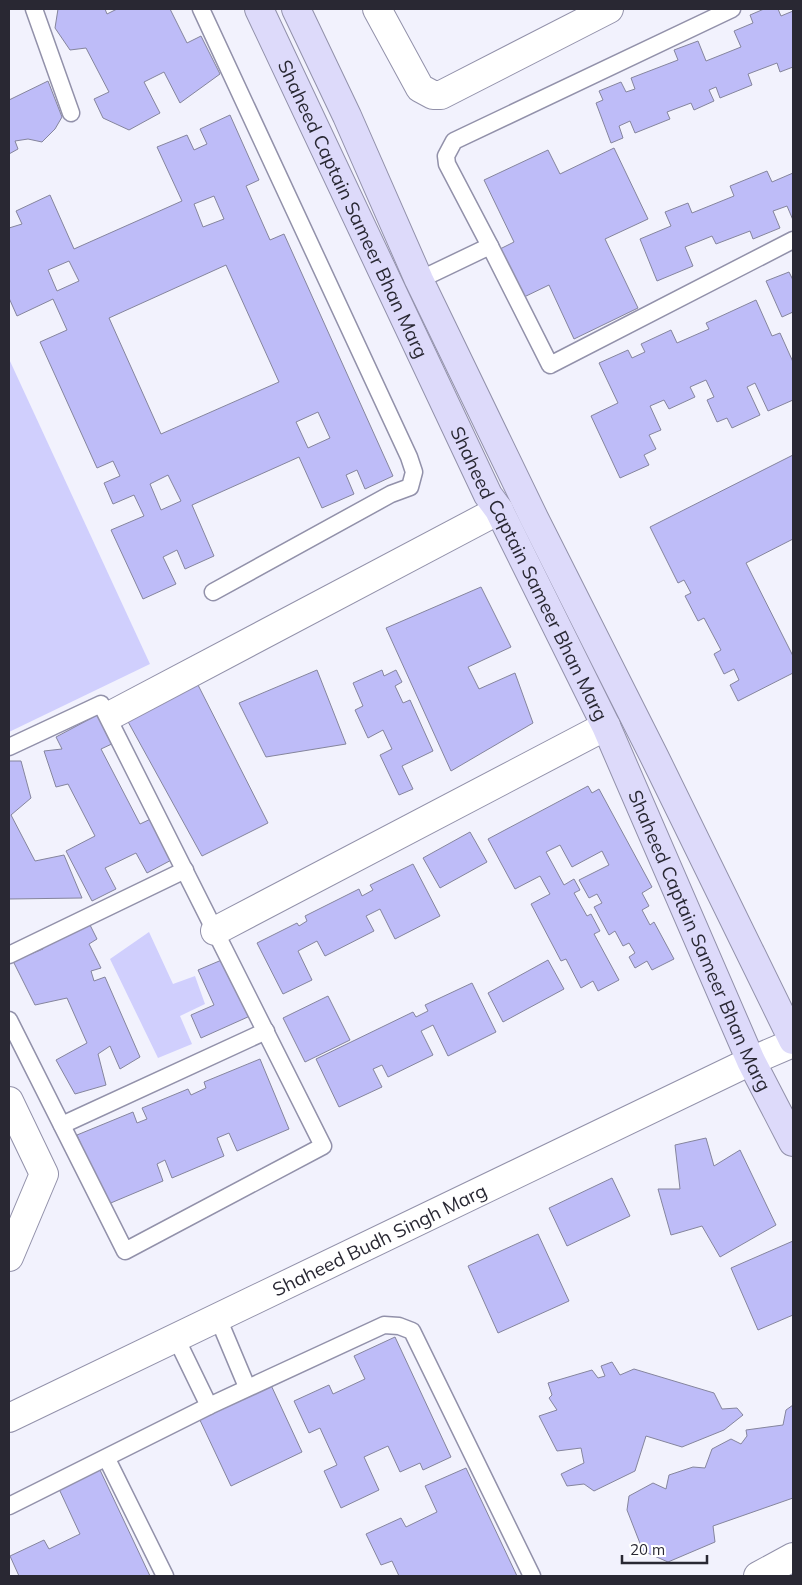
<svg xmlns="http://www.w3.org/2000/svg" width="802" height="1585" viewBox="0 0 802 1585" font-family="Mulish,sans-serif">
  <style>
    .green { fill: #d0cffd }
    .building { fill: #bebcf8; stroke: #85859d; fill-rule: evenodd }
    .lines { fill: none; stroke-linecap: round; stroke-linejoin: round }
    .lane-casing { stroke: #9291aa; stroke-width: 19 }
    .street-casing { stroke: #9291aa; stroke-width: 30 }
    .secondary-casing { stroke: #9291aa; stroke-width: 30 }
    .lane { stroke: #fff; stroke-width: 16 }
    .street { stroke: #fff; stroke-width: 28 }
    .secondary { stroke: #dddafa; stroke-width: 28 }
    .labels { text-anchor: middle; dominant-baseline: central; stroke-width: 4; stroke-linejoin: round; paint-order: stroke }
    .street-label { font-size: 19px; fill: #292833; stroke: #fff }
  </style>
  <rect width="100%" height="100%" fill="#f2f2fd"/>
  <g class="green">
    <polygon points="9,359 150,664 9,732"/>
    <polygon points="149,932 173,984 195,976 205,1004 180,1016 192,1044 158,1058 110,959"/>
  </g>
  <g class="building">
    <polygon points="58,9 105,9 107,14 117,9 170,9 187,43 201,36 220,74 180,103 164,72 144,82 160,113 129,130 103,118 94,99 109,92 86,48 70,50 55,28"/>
    <polygon points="764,9 778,9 781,16 793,11 793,67 780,72 777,63 748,74 752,85 720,98 716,87 709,90 714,101 694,110 691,103 667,112 670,119 635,133 630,121 619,126 623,138 611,143 596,103 603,100 599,91 621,82 626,92 635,89 631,78 678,60 674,50 698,41 706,61 741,47 734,31 753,23 750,15"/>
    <polygon points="48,81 62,117 55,129 42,142 28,139 15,141 18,149 9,154 9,100"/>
    <path d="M230,115L259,180L246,186L270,240L284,234L393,476L365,489L357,470L346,475L354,494L322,508L299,457L192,505L214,556L185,569L177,550L163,557L176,584L143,599L111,530L144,516L134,495L113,504L104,483L120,476L113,461L97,468L40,342L67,330L53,299L17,316L9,298V228L22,224L16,211L50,195L74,249L182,201L157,147L187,135L194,150L207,144L200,129ZM214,196L224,219L203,227L194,204ZM69,261L79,281L57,291L48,270ZM226,265L279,382L161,434L109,318ZM318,412L330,438L308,448L296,422ZM168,475L181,501L161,510L150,484Z"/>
    <polygon points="614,148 648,219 605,239 638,308 574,339 549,285 522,298 498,250 514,242 484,180 548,150 560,174"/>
    <polygon points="767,171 772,182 793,173 793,220 787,206 773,211 780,228 753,239 750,231 716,244 712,236 685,247 693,266 657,281 640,239 671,226 665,212 688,203 692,213 734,196 730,186"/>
    <polygon points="789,272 793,280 793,312 782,317 766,281"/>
    <polygon points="756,300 772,336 780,333 793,362 793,400 768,411 755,383 747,387 760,415 732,428 727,418 717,422 707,400 714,397 706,380 690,387 695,397 669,409 664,400 650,406 661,430 649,435 656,449 644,455 649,465 620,478 591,416 618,403 599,363 628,350 632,358 645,352 641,344 671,330 677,343 709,329 706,323"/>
    <polygon points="793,455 793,539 746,563 793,656 793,673 738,701 730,685 739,680 734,669 724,674 714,654 721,650 704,618 698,621 685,596 691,593 684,580 678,583 650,527"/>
    <polygon points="481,587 511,647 468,667 479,689 515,673 533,723 451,771 386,628"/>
    <polygon points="317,670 346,744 266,757 239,703"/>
    <polygon points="382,670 384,676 396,670 402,682 395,686 403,703 410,700 433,751 402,766 413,789 399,795 380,755 392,749 383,730 368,738 355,710 363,706 353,683"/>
    <polygon points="198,685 268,823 202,856 126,718"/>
    <polygon points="101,713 116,742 101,749 140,824 155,817 177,857 147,873 136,853 105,868 116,889 92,901 66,851 95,836 68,784 56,787 44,751 62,749 56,737"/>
    <polygon points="9,761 21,761 31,798 11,815 35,861 64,855 82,898 9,899"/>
    <polygon points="588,786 592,793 599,789 652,887 642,893 649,906 642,910 650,925 654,922 674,959 652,970 647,961 635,968 629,957 635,953 629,943 623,946 615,931 609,935 594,907 602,903 597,894 589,898 579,880 609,865 602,851 572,867 560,845 546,852 564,885 574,879 580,890 574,893 587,916 591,914 600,931 594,934 619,980 598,991 593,981 581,988 566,959 561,961 531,904 550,894 540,876 515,889 488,839"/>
    <polygon points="470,832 487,862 440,888 423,858"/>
    <polygon points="413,864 440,916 395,939 380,909 366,916 374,931 325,956 317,941 298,951 312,980 283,994 257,943 297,923 299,926 307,921 305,916 359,889 362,896 373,890 370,885"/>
    <polygon points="87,919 97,939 89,944 101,968 91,971 94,981 105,977 140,1057 120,1069 110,1046 98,1054 106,1085 75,1094 56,1060 87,1043 67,998 35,1005 13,961 43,949 42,939"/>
    <polygon points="224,959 250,1016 201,1038 191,1015 214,1005 198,970"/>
    <polygon points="548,960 564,989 503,1022 488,993"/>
    <polygon points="472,983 496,1032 448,1056 433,1025 421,1031 433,1055 388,1077 382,1065 373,1069 382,1087 339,1107 316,1059 413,1012 416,1017 428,1011 425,1005"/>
    <polygon points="328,996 350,1040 305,1062 283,1018"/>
    <polygon points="260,1059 289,1129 237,1151 229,1133 217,1138 224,1156 172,1178 165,1160 157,1164 163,1181 106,1205 77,1135 133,1112 137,1123 147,1119 142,1108 188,1089 191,1095 206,1088 204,1082"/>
    <polygon points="706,1138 714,1166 740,1150 776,1225 720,1257 702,1226 671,1235 658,1189 680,1189 675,1145"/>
    <polygon points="612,1178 630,1216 567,1246 549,1208"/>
    <polygon points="538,1234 569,1301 498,1333 468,1266"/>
    <polygon points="793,1241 793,1315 758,1330 731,1268"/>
    <polygon points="395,1337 451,1457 423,1470 420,1463 400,1472 388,1446 364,1457 379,1490 341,1508 324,1471 337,1465 320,1428 309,1433 294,1401 329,1385 333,1394 365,1379 354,1356"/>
    <polygon points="612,1362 620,1375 634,1369 714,1393 722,1409 737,1408 743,1415 724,1430 682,1447 646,1436 635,1471 594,1491 584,1484 567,1486 561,1474 584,1463 581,1448 557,1451 539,1416 557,1410 549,1398 552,1395 548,1383 592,1370 598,1378 605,1376 601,1366"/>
    <polygon points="270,1383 302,1452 231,1486 198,1416"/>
    <polygon points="793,1405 793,1498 713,1526 715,1542 668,1562 643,1551 627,1510 629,1496 653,1483 666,1489 669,1475 693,1467 705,1468 712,1449 731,1439 741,1444 747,1436 746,1430 783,1425 786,1410"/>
    <polygon points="466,1468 517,1576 399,1576 392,1561 381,1565 366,1534 401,1518 406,1527 437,1512 425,1486"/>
    <polygon points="100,1470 150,1576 19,1576 10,1556 44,1540 49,1549 80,1534 59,1489"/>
  </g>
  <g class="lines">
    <g class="lane-casing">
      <g id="lane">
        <polyline points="34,9 71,113"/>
        <polyline points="201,9 409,457 414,472 410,487 391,494 213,592"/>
        <polyline points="490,246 447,164 446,156 454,141 732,9"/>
        <polyline points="419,280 490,246 550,365 793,240"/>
        <polyline points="9,747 101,704 323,1146 125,1251 9,1020"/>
        <polyline points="9,955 185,870"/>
        <polyline points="62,1125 266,1031"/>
        <polyline points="218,1318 247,1387"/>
        <polyline points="176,1338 209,1406 384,1325 399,1326 412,1331 532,1576"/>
        <polyline points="107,1459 165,1576"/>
        <polyline points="9,1506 209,1406"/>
      </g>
    </g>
    <g class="street-casing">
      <g id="street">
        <polyline points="377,9 420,88 433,95 441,95 609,9"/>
        <polyline points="115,713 499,510"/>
        <polyline points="215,931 606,726"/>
        <polyline points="9,1101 44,1174 9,1257"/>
        <path id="s1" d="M9,1418L751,1061L793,1043"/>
        <polyline points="758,1576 793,1557"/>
      </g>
    </g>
    <g class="secondary-casing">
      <g id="secondary">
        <path id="s2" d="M259,9L488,495L499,510L606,726L751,1061L793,1142"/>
        <polyline points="296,9 347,116 419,280 534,518 654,756 793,1040"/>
      </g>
    </g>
    <use href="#lane" class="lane"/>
    <use href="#street" class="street"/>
    <use href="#secondary" class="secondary"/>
  </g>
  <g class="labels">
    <g class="street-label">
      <text stroke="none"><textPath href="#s2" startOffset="221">Shaheed Captain Sameer Bhan Marg</textPath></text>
      <text stroke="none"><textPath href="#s2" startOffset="626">Shaheed Captain Sameer Bhan Marg</textPath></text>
      <text stroke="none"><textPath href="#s2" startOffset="1031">Shaheed Captain Sameer Bhan Marg</textPath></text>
      <text stroke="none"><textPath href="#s1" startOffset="411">Shaheed Budh Singh Marg</textPath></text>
    </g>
  </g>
  <rect width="802" height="1585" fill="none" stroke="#292833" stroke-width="20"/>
  <path d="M622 1555v8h85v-8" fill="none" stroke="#292833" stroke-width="2.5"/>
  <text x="630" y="1555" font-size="15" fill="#292833" stroke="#ffffff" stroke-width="4" paint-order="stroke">20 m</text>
</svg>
